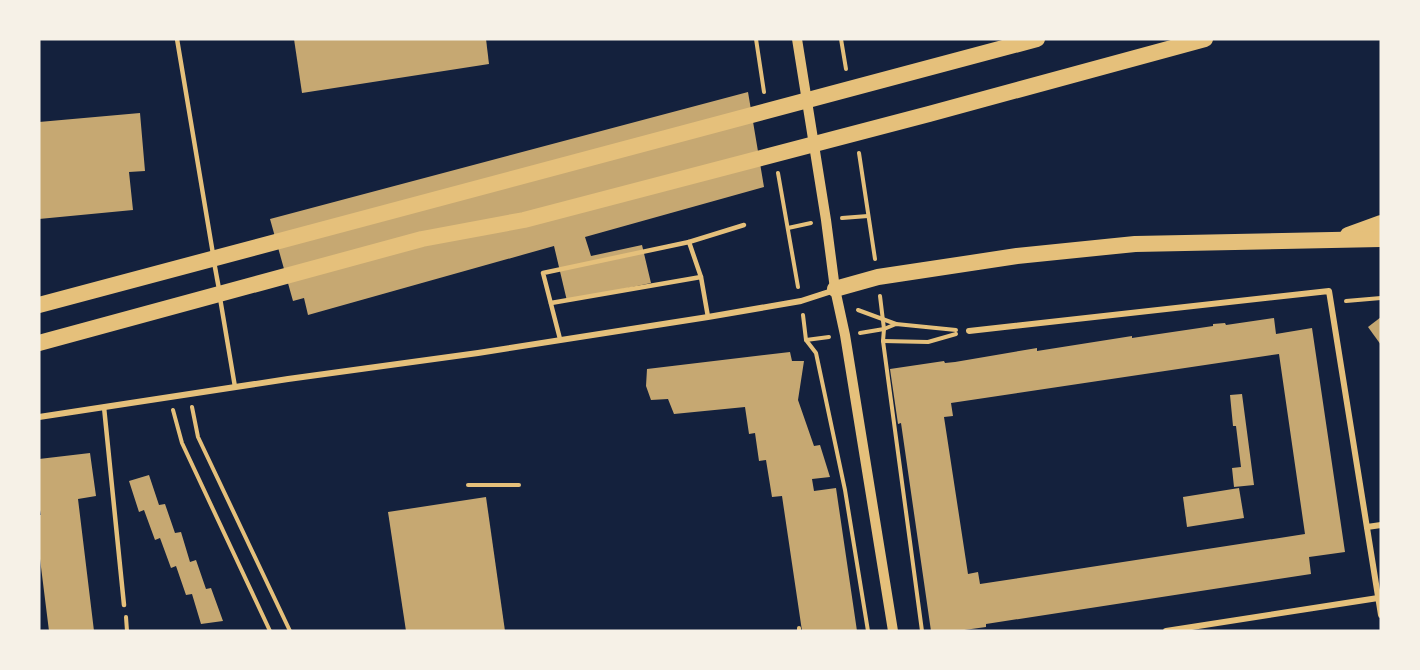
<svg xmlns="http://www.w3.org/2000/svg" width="1420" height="670" viewBox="0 0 1420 670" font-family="'Archivo Narrow',sans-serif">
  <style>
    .building { fill: #c6a872; fill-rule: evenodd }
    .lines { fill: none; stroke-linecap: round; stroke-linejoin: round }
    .path { stroke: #e5c07b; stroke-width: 4 }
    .service { stroke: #e5c07b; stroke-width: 4.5 }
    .minor { stroke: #e5c07b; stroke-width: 6 }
    .tertiary { stroke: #e5c07b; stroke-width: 10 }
    .trunk { stroke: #e5c07b; stroke-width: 16 }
  </style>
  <rect width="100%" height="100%" fill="#14213d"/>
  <g class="building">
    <polygon points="294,39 486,39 489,64 302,93"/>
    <polygon points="748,92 764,187 585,237 591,256 642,245 651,283 567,301 554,246 308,315 304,298 293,301 270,219"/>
    <polygon points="140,113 145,171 129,172 133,210 39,219 39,122"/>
    <polygon points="1381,317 1381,345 1368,327"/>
    <path d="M1274,318L1276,334L1312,328L1345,552L1309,557L1311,574L986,624V627L957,631H931L901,423L898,424L890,369L944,361L945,363L955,362L1037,348V351L1132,336V338L1213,326V324L1225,323L1226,325ZM1279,354L1305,534L980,584L978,572L968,574L944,417L953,416L951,403Z"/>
    <polygon points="790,352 792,361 804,361 798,400 814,446 820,445 830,477 812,479 814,491 836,488 857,631 802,631 782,496 772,497 766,460 759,461 755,433 749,434 745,407 674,414 668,399 651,400 646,386 647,369"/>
    <polygon points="1242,394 1254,485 1234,487 1232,468 1241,467 1236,426 1233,426 1230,395"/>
    <polygon points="90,453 96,496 78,499 94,631 49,631 39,551 39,515 41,515 39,505 39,459"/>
    <polygon points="149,475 159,505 165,504 175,533 181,532 190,562 196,560 206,589 211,588 223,621 201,624 192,594 186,595 176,566 171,568 160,538 155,540 144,510 139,512 129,481"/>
    <polygon points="1239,488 1244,518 1187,527 1183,497"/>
    <polygon points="486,497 505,631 406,631 388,512"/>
  </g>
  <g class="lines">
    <g class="path">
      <polyline points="756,39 764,92"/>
      <polyline points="841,39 846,69"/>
      <polyline points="859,153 875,259"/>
      <polyline points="778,173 798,287"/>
      <polyline points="842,218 868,216"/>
      <polyline points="788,228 811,223"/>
      <polyline points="880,296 884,329 883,341 922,631"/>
      <polyline points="1346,301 1381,298"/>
      <polyline points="858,310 896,324"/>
      <polyline points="803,315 806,340 816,353 845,490 868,631"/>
      <polyline points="860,333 884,329 896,324 956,330"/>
      <polyline points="806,340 829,337"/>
      <polyline points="883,341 928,342 956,334"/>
      <polyline points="192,407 198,437 290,631"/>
      <polyline points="173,410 182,443 270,631"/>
      <polyline points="468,485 519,485"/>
      <polyline points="126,617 127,631"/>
      <polyline points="799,628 799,631"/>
    </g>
    <g class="service">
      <polyline points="177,39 213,254"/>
      <polyline points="689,242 744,225"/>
      <polyline points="214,262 219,289"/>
      <polyline points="220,298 235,387"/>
      <polyline points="551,303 701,277"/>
      <polyline points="560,339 543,273 689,242 701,277 708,317"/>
      <polyline points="104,407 124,605"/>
    </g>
    <g class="minor">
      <polyline points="969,331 1329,291 1381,615"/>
      <polyline points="39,417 288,379 478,353 708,317 801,301 835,290"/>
      <polyline points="1367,527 1381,525"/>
      <polyline points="1166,631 1378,598"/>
    </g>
    <polyline class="tertiary" points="797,39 826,220 835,289 845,335 893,631"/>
    <g class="trunk">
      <polyline points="1348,235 1381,223"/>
      <polyline points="835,289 878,277 1017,256 1135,244 1381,239"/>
      <polyline points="39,305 1037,39"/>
      <polyline points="39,343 422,239 524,220 929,114 1205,39"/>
    </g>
  </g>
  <rect width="1420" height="670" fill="none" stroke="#f6f1e7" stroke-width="81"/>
</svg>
